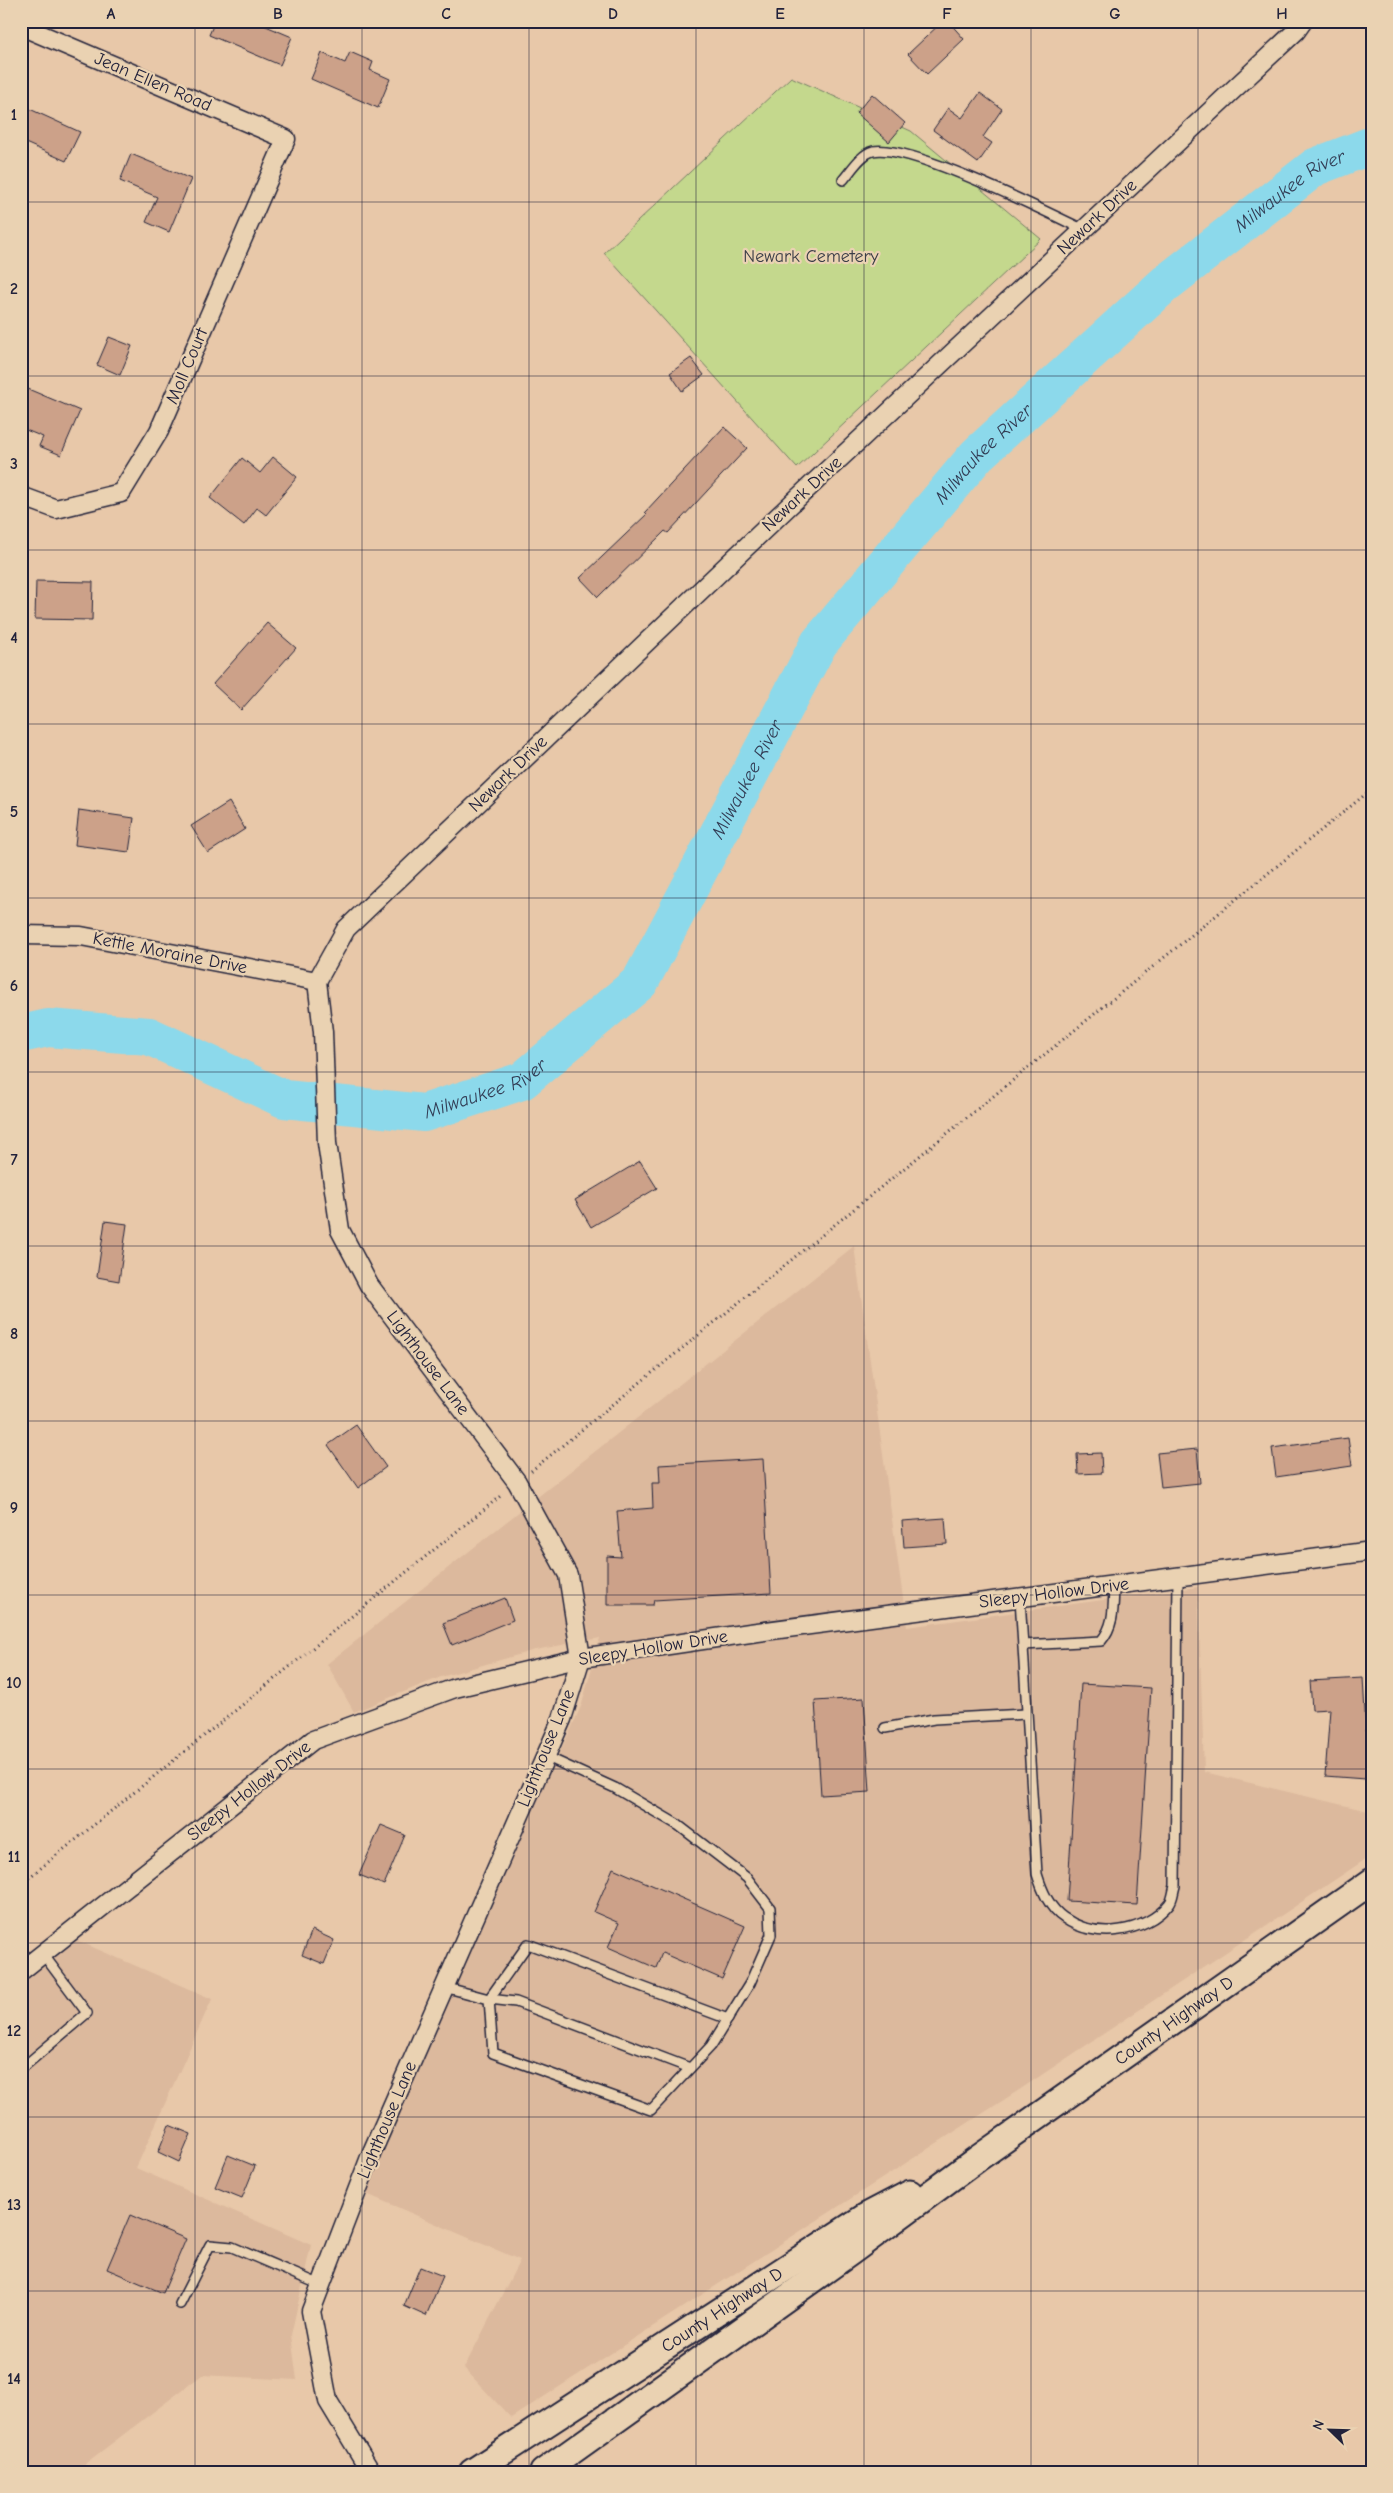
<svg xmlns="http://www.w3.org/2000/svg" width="1393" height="2493" viewBox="0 0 1393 2493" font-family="'Comic Neue',sans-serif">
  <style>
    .built { fill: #dcb99d }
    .green { fill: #c4d88d; stroke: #737d64 }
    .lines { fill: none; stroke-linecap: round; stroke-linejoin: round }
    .river { stroke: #8cd9eb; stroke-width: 38 }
    .building { fill: #cca189; stroke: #22223b }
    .service-casing { stroke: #22223b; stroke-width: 12 }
    .minor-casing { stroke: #22223b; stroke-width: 21 }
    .secondary-casing { stroke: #22223b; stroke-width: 29 }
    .path { stroke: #22223b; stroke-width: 3; stroke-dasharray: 1 4; stroke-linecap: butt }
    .service { stroke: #ead2b2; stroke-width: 9 }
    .minor { stroke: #ead2b2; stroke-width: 18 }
    .secondary { stroke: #ead2b2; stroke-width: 25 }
    .grid { fill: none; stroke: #22223b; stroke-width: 1; stroke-opacity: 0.55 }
    .labels { text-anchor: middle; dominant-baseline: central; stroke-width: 4.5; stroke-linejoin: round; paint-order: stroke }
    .street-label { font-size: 18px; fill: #22223b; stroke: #ead2b2 }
    .park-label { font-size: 18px; fill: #3a3d47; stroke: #ead2b2 }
    .water-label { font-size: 19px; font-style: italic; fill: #323d55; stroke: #ead2b2 }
    .neatline { fill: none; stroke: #22223b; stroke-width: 2 }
    .grid-label { font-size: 16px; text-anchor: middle; font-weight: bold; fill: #22223b }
  </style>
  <rect width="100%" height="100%" fill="#e8c8a9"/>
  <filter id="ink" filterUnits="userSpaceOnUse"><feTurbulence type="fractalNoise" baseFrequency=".02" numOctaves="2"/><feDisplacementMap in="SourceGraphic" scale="10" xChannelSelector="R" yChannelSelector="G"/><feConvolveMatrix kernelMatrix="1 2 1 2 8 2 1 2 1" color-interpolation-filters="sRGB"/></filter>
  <g filter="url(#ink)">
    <g class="built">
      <polygon points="854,1246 907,1627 1198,1587 1204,1772 1372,1812 1372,1855 1016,2092 511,2418 464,2368 520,2260 362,2192 515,1845 570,1731 582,1704 600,1638 535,1650 441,1677 354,1712 327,1664"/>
      <polygon points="74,1939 212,1999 136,2168 311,2245 291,2335 297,2380 202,2375 74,2472 21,2472 21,1981"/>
    </g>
    <polygon class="green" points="791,77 911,131 1041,239 797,468 604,253"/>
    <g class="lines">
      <path class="river" id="s1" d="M21,1034L48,1028L149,1036L284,1099L424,1113L522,1081L640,982L819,643L977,455L1165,284L1315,167L1372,145"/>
    </g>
    <g class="building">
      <polygon points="215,21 254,21 292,37 280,65 209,35"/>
      <polygon points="943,21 948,21 964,39 927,74 908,54"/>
      <polygon points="350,52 373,62 370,70 390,79 378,108 311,79 322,53 345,63"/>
      <polygon points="980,93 1002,109 983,137 992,143 978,163 933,130 948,108 962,118"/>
      <polygon points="872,94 905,123 889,142 856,113"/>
      <polygon points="21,105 80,132 66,161 21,141"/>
      <polygon points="131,154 191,179 169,232 146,222 157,197 120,181"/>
      <polygon points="109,337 132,346 120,375 97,365"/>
      <polygon points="691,358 704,375 682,391 670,373"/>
      <polygon points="21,386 80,411 61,455 39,446 43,437 21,428"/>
      <polygon points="724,427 747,448 668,533 665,531 598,597 580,578 647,514 645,512"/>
      <polygon points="273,457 297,477 266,515 257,508 244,525 210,498 242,458 260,473"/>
      <polygon points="36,581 93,582 92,620 35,619"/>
      <polygon points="267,623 296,648 241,710 213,684"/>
      <polygon points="229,802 245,829 208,853 191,826"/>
      <polygon points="79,810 134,818 129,852 75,845"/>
      <polygon points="640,1161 657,1188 591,1227 575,1200"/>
      <polygon points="105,1221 127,1224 119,1281 97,1277"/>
      <polygon points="356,1425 386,1467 358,1488 328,1445"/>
      <polygon points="1348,1438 1352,1466 1276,1477 1272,1448"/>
      <polygon points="1197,1449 1200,1483 1161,1487 1157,1453"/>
      <polygon points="1101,1453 1102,1473 1078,1474 1077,1454"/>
      <polygon points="763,1459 771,1593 654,1600 653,1605 607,1605 607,1556 621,1557 617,1511 653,1508 652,1483 660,1483 659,1465"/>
      <polygon points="945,1518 947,1544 904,1547 902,1521"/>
      <polygon points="505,1598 513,1620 452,1645 443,1623"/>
      <polygon points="1363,1678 1366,1731 1369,1731 1365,1779 1325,1776 1330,1709 1312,1710 1310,1681"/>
      <polygon points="1081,1684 1151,1688 1137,1905 1067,1901"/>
      <polygon points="864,1698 870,1792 821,1795 815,1701"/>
      <polygon points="381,1825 405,1835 384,1885 359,1875"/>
      <polygon points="613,1868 745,1926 722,1979 662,1953 656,1968 608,1947 619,1923 594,1912"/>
      <polygon points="312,1930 334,1940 324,1964 302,1955"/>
      <polygon points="169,2125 191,2134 179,2162 158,2152"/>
      <polygon points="228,2155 255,2166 242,2198 215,2187"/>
      <polygon points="130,2215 186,2239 163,2293 107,2269"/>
      <polygon points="420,2267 443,2276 426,2316 404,2306"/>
    </g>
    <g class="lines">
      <g class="service-casing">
        <g id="service">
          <path d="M843,180C851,171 861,154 873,151C909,143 1047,212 1084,230"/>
          <path d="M1020,1598L1037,1874C1042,1890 1049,1908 1064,1918C1095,1940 1146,1933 1169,1904C1173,1900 1173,1892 1175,1886L1178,1577"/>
          <path d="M1023,1645L1101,1641C1115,1625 1113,1606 1114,1585"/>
          <polyline points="885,1728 934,1719 1026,1714"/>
          <polyline points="444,1987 489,1999 493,2053 651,2110 711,2046 750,1983 771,1935 770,1908 747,1878 678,1825 615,1788 545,1756"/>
          <polyline points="690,2068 516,2002 489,1999 528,1944 728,2019"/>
          <polyline points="21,2069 87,2013 43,1954"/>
          <polyline points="180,2304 210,2245 232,2247 321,2285"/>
        </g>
      </g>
      <g class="minor-casing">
        <g id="minor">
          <polyline points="21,26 286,139 159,431 121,493 56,509 21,496"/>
          <polyline points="21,935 81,936 317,981"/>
          <polyline points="317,981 323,1032 327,1143 340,1230 369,1285 517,1482 568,1575 581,1658 562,1719 372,2152 311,2311 328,2401 371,2472"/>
          <polyline points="317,981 346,929 788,507 1296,31 1303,21"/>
          <polyline points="21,1971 313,1740 455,1688 581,1658 750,1633 1372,1551"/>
        </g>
      </g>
      <g class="secondary-casing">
        <g id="secondary">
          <path id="s2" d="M472,2472L866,2216L910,2193"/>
          <path id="s3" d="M543,2472L851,2252L977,2159L1372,1881"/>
        </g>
      </g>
      <g class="path">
        <polyline points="531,1471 1372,789"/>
        <polyline points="21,1884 503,1494"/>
      </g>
      <use href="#service" class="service"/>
      <use href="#minor" class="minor"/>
      <use href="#secondary" class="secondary"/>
    </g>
  </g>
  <path class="grid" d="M195,21V2472M362,21V2472M529,21V2472M696,21V2472M864,21V2472M1031,21V2472M1198,21V2472M21,202H1372M21,376H1372M21,550H1372M21,724H1372M21,898H1372M21,1072H1372M21,1246H1372M21,1421H1372M21,1595H1372M21,1769H1372M21,1943H1372M21,2117H1372M21,2291H1372"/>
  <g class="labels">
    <g class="street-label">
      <text transform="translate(153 82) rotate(23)">Jean Ellen Road</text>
      <text transform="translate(1097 217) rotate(-43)">Newark Drive</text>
      <text transform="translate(187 366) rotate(-67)">Moll Court</text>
      <text transform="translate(802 494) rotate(-43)">Newark Drive</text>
      <text transform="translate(508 774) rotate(-44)">Newark Drive</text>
      <text transform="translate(170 953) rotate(11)">Kettle Moraine Drive</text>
      <text transform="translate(428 1363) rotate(53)">Lighthouse Lane</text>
      <text transform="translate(1054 1593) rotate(-7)">Sleepy Hollow Drive</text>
      <text transform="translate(653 1648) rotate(-9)">Sleepy Hollow Drive</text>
      <text transform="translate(546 1748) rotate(-68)">Lighthouse Lane</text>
      <text transform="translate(249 1791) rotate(-38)">Sleepy Hollow Drive</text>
      <text stroke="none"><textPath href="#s3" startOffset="776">County Highway D</textPath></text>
      <text transform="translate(387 2120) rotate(-67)">Lighthouse Lane</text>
      <text stroke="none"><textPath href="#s2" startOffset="298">County Highway D</textPath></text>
    </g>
    <g class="park-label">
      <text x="811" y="256">Newark Cemetery</text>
    </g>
    <g class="water-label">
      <text stroke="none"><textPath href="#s1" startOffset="1715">Milwaukee River</textPath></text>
      <text stroke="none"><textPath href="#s1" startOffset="1310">Milwaukee River</textPath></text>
      <text stroke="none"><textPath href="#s1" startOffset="905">Milwaukee River</textPath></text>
      <text stroke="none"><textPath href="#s1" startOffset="485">Milwaukee River</textPath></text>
    </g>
  </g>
  <rect width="1393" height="2493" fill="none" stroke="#ead2b2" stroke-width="55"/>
  <g transform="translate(1330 2430) rotate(293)" stroke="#ead2b2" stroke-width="4" paint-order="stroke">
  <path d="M0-4L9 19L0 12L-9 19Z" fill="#22223b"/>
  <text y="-8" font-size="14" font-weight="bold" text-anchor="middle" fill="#22223b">N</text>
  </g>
  <rect x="28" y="28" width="1338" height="2438" class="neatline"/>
  <g class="grid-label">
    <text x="111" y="19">A</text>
    <text x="278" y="19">B</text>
    <text x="446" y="19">C</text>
    <text x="613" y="19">D</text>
    <text x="780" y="19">E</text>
    <text x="947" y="19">F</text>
    <text x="1115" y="19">G</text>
    <text x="1282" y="19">H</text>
    <text x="14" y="120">1</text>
    <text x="14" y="294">2</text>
    <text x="14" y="469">3</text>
    <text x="14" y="643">4</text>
    <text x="14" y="817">5</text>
    <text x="14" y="991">6</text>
    <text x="14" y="1165">7</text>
    <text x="14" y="1339">8</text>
    <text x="14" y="1513">9</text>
    <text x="14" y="1688">10</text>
    <text x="14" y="1862">11</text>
    <text x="14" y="2036">12</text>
    <text x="14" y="2210">13</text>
    <text x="14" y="2384">14</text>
  </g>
</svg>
